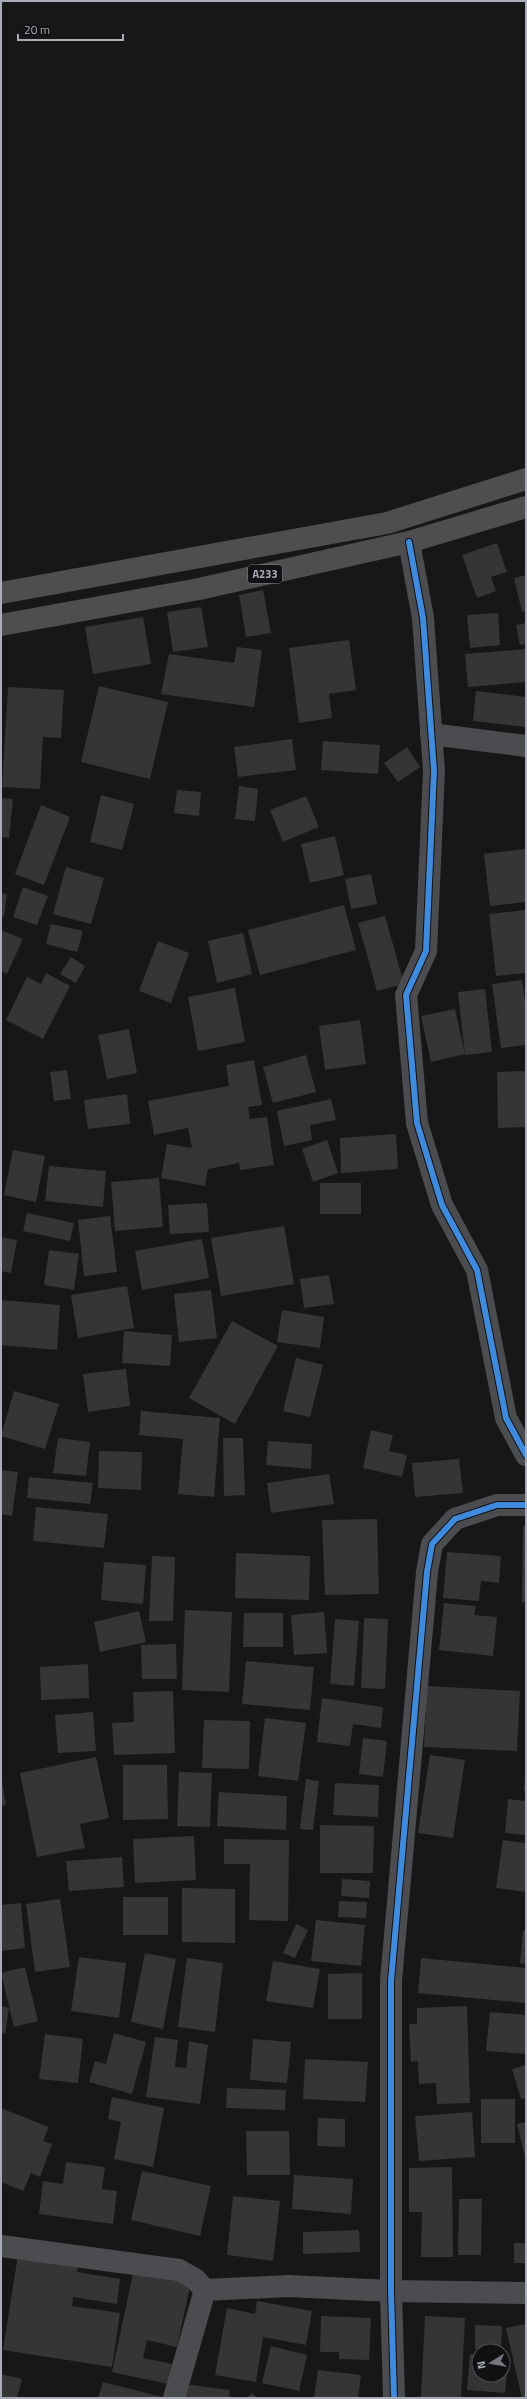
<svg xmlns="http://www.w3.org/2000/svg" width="527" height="2399" viewBox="0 0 527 2399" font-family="'Titillium Web',sans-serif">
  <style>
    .building { fill: #353536 }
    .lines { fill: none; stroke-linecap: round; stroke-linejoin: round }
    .street { stroke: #4b4c50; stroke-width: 22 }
    .highway { stroke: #4e4e51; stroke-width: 22 }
    .cycleway-casing { stroke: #111113; stroke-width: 8 }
    .cycleway { stroke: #408adc; stroke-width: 6 }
    .labels { text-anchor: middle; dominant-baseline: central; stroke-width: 3; stroke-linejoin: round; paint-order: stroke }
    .shield { fill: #111113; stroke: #7b7e86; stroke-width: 1 }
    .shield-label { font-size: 11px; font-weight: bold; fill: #a8adb8 }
  </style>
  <rect width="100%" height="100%" fill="#171717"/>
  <g class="building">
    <polygon points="497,543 507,572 491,577 496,591 477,598 462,555"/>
    <polygon points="526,575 526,611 522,612 514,578"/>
    <polygon points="263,590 271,633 246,637 239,595"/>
    <polygon points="201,607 208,647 173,652 167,612"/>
    <polygon points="498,613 500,645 470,648 467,615"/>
    <polygon points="143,617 151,664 93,674 85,627"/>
    <polygon points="526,623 526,644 520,645 516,625"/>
    <polygon points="349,640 356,690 329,694 332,718 299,723 289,648"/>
    <polygon points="237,647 262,650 254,707 161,694 169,654 234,663"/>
    <polygon points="526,649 526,682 468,687 465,654"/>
    <polygon points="99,686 168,702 150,779 81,762"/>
    <polygon points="8,687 64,690 61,738 43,737 40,789 2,787"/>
    <polygon points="476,691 526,697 526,727 473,721"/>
    <polygon points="292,739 296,770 238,777 234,747"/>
    <polygon points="323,741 380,745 378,774 321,770"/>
    <polygon points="407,747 420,767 398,782 384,763"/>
    <polygon points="239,786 258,789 255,821 235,819"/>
    <polygon points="177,790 201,792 199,816 174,813"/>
    <polygon points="101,795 134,804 122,850 90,842"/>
    <polygon points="306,796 319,827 283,842 270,810"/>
    <polygon points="1,798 13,799 9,838 1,837"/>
    <polygon points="41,805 70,817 44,885 15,874"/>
    <polygon points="335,836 344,875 310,883 301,844"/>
    <polygon points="525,849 526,902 490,906 484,854"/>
    <polygon points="66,867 104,878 91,924 53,914"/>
    <polygon points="371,874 377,904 351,909 345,879"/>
    <polygon points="23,887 48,896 37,925 13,917"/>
    <polygon points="1,893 7,894 4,917 1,917"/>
    <polygon points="344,905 356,950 260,975 248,930"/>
    <polygon points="526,910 526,973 496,976 489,914"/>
    <polygon points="385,916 404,984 377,991 358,923"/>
    <polygon points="51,924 83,931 77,952 46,944"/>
    <polygon points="1,930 23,939 7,974 1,971"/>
    <polygon points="243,933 252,974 217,983 208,941"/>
    <polygon points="158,941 189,953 171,1003 139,991"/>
    <polygon points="71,957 85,966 76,983 60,974"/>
    <polygon points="46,973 70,986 43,1039 6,1020 27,977 41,984"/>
    <polygon points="522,980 526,1007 526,1045 501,1048 492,984"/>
    <polygon points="235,988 245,1042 198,1051 188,997"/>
    <polygon points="485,989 492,1052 465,1055 458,992"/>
    <polygon points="455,1009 465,1054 431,1062 421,1016"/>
    <polygon points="360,1020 366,1064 325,1070 319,1026"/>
    <polygon points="129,1029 137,1073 107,1079 98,1035"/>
    <polygon points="306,1055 316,1092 273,1103 263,1067"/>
    <polygon points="254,1060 262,1105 248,1107 250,1119 267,1117 274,1165 240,1170 239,1163 208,1169 205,1186 161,1178 167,1144 192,1148 188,1128 154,1135 148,1101 229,1086 226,1065"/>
    <polygon points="67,1070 71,1099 54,1101 50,1072"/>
    <polygon points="526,1071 526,1127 498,1128 497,1072"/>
    <polygon points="127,1094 130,1124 88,1129 84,1100"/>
    <polygon points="331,1099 336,1120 310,1125 312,1140 284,1146 277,1111"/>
    <polygon points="396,1134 398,1169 341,1173 340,1138"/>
    <polygon points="327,1140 338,1173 313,1182 302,1149"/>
    <polygon points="13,1150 45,1156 36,1202 4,1195"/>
    <polygon points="49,1166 106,1171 103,1207 45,1201"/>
    <polygon points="159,1178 163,1227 115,1231 111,1182"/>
    <rect x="320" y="1183" width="41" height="31"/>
    <polygon points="207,1203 209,1232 170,1234 168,1205"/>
    <polygon points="27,1213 74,1223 70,1241 23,1231"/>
    <polygon points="110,1216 117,1272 84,1276 78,1220"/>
    <polygon points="284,1226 294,1284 221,1296 211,1238"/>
    <polygon points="1,1237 17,1240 11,1273 1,1271"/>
    <polygon points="202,1239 209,1278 142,1290 135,1251"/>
    <polygon points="49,1250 79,1254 74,1290 44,1285"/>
    <polygon points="329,1275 334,1304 304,1308 300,1279"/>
    <polygon points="127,1286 134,1328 78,1338 71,1295"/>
    <polygon points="211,1290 217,1338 179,1342 174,1294"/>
    <polygon points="1,1300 60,1305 57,1350 1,1345"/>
    <polygon points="282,1310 324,1317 320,1348 277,1342"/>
    <polygon points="232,1321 278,1346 235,1424 189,1398"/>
    <polygon points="124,1331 172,1335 170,1366 122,1363"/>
    <polygon points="296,1358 323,1365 310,1417 283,1411"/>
    <polygon points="126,1369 130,1406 88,1412 83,1374"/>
    <polygon points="14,1391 59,1404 45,1449 1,1436"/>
    <polygon points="141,1411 220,1418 214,1497 178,1494 183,1439 139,1435"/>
    <polygon points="371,1430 393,1435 389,1451 407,1455 402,1477 363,1468"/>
    <polygon points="58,1438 90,1442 86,1476 53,1473"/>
    <polygon points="223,1438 243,1438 245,1495 224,1496"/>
    <polygon points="268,1441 312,1444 311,1469 266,1465"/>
    <polygon points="99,1451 142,1452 141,1490 98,1488"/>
    <polygon points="459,1459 463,1493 415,1497 412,1463"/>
    <polygon points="1,1470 18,1472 12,1516 1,1514"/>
    <polygon points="329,1474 334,1504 271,1513 267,1483"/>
    <polygon points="29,1477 93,1483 90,1504 27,1498"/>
    <polygon points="36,1507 108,1514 104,1548 33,1541"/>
    <polygon points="377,1519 379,1594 325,1595 322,1520"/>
    <polygon points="523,1526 526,1526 526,1602 522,1602"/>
    <polygon points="447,1552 501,1556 499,1583 481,1581 479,1601 443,1598"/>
    <polygon points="236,1553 310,1556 309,1600 235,1598"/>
    <polygon points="152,1556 175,1557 173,1621 149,1621"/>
    <polygon points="104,1562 146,1565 143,1604 101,1600"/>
    <polygon points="444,1603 476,1606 474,1615 497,1617 493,1656 439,1650"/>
    <polygon points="185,1610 232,1612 229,1692 182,1690"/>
    <polygon points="139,1611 146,1642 100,1652 94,1622"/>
    <polygon points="324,1612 327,1653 294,1655 291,1615"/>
    <polygon points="244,1613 283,1613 283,1647 243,1647"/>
    <polygon points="364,1618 388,1619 385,1689 361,1688"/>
    <polygon points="335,1619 359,1621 354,1686 330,1684"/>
    <polygon points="176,1644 177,1679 142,1679 141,1645"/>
    <polygon points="246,1661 314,1667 310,1710 242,1704"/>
    <polygon points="88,1664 89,1698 41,1700 40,1667"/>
    <polygon points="427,1686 520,1691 517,1751 424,1747"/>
    <polygon points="173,1691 175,1753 114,1755 112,1723 134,1722 133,1692"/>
    <polygon points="322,1698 383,1707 381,1728 353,1724 350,1746 317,1742"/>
    <polygon points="93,1712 96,1751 58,1753 55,1715"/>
    <polygon points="265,1718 306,1723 298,1781 258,1776"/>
    <polygon points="204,1720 250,1721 249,1769 202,1768"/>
    <polygon points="363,1738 387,1741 383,1777 359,1774"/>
    <polygon points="430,1755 465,1760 453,1838 418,1833"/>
    <polygon points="96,1757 109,1818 80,1824 85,1848 37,1857 20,1773"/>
    <polygon points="123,1765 167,1765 168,1819 123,1820"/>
    <polygon points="179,1772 212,1773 210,1827 177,1826"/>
    <polygon points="1,1775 6,1805 1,1806"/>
    <polygon points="525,1777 526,1777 526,1791 524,1791"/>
    <polygon points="306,1779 319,1781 313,1830 300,1829"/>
    <polygon points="335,1783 379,1785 378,1817 333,1815"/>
    <polygon points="219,1792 287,1796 286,1830 217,1826"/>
    <polygon points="508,1799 526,1801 526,1835 505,1833"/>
    <polygon points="320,1825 374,1826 373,1873 320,1873"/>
    <polygon points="194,1836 196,1880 135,1883 133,1839"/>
    <polygon points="224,1839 289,1840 288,1921 249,1920 250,1864 224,1864"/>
    <polygon points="503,1840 526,1843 526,1892 496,1888"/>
    <polygon points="122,1857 124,1887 69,1891 66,1861"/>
    <polygon points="342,1879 370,1881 369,1898 341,1896"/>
    <polygon points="182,1888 235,1889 235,1943 182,1942"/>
    <rect x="123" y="1897" width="45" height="38"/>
    <polygon points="60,1899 70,1967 35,1972 26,1904"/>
    <polygon points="339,1901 367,1902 366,1918 338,1917"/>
    <polygon points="21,1903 25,1948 1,1951 1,1905"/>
    <polygon points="316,1920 365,1925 361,1966 311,1961"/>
    <polygon points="296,1924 308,1930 295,1958 283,1953"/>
    <polygon points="523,1931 526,1931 526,1964 520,1963"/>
    <polygon points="145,1953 176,1959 163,2029 131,2022"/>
    <polygon points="79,1957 126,1963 119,2018 71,2011"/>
    <polygon points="187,1958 223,1963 215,2032 178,2027"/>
    <polygon points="421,1958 526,1968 526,2003 418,1993"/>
    <polygon points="273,1961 320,1969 313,2008 266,2001"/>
    <polygon points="25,1967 38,2021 14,2027 1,1973"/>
    <polygon points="362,1973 362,2019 328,2019 328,1974"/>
    <polygon points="1,2006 9,2008 5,2034 1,2033"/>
    <polygon points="467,2006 470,2103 437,2104 436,2083 419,2084 418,2061 411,2062 409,2024 417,2024 417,2008"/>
    <polygon points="490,2012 526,2015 526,2054 486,2051"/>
    <polygon points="114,2033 146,2042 132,2094 89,2082 95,2061 106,2064"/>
    <polygon points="45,2034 83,2039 78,2083 39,2079"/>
    <polygon points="155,2037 178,2040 175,2067 186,2068 189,2041 208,2045 200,2104 146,2097"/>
    <polygon points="253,2039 291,2042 287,2083 250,2080"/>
    <polygon points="305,2059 368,2062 365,2102 303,2099"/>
    <polygon points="526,2065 526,2098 521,2099 512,2069"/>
    <polygon points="227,2088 286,2090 285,2110 226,2108"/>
    <polygon points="112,2097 164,2108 153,2167 114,2159 121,2122 108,2119"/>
    <rect x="481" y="2099" width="34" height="44"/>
    <polygon points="1,2108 49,2127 43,2141 52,2144 40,2177 31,2173 23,2191 1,2182"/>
    <polygon points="472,2112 475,2157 419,2161 415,2116"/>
    <polygon points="318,2118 345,2119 345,2147 317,2146"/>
    <polygon points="526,2122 526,2157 525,2157 517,2124"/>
    <polygon points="246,2131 289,2131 290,2175 247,2175"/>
    <polygon points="66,2162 105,2167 102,2189 117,2191 113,2224 39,2214 43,2181 63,2184"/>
    <polygon points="452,2167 453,2257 421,2257 422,2212 409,2212 409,2168"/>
    <polygon points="142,2171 211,2186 200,2236 131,2220"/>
    <polygon points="294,2175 353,2179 351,2214 292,2209"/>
    <polygon points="233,2196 280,2201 273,2261 227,2255"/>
    <polygon points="459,2199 482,2199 481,2255 458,2255"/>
    <polygon points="359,2230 360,2252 303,2254 303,2232"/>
    <rect x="514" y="2243" width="12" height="20"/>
    <polygon points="18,2255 78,2265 77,2272 120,2279 117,2304 73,2297 72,2306 120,2313 112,2367 3,2350"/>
    <polygon points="134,2269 191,2282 177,2347 147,2340 143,2358 172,2364 168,2384 112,2372"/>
    <polygon points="257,2301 312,2311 306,2345 263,2337 256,2382 215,2375 227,2308 255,2314"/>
    <polygon points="321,2316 371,2318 369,2360 339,2359 339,2352 320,2352"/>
    <polygon points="425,2316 465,2318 461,2398 421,2398"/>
    <polygon points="526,2324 526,2398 522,2398 506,2328"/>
    <polygon points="475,2325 502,2326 501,2349 475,2349"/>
    <polygon points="271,2346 307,2355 299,2391 262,2383"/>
    <polygon points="470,2354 479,2355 479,2375 503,2375 503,2362 508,2363 505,2393 467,2390"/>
    <polygon points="318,2370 361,2375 358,2398 314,2398"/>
    <polygon points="1,2374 22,2379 17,2398 1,2398"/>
    <polygon points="103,2382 162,2397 162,2398 98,2398"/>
    <polygon points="184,2384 230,2390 229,2398 182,2398"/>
    <polygon points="251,2393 258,2398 248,2398"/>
  </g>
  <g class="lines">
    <g class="street">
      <polyline points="409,542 423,618 434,771 426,951 406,995 417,1123 442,1205 477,1270 506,1418 526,1455"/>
      <polyline points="431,734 526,746"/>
      <polyline points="1,2246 179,2270 195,2279 205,2290 174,2398"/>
      <polyline points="205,2290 289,2286 391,2291 526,2293"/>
      <polyline points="394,2398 391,2291 391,1981 427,1572 432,1544 455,1519 497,1505 526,1505"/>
    </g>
    <g class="highway">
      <polyline points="1,593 387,523 526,479"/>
      <polyline points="1,625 199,589 409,542 526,507"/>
    </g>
    <g class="cycleway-casing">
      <g id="cycleway">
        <polyline points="409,542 423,618 434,771 426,951 406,995 417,1123 442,1205 477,1270 506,1418 526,1455"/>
        <polyline points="394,2398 391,2291 391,1981 427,1572 432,1544 455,1519 497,1505 526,1505"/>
      </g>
    </g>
    <use href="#cycleway" class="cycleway"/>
  </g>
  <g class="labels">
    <rect class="shield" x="248" y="565" width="34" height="18" rx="3"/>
    <g class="shield-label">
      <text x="265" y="574">A233</text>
    </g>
  </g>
  <rect width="527" height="2399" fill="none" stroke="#a8adb8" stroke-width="4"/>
  <g transform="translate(491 2363) rotate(259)"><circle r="19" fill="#111113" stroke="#4d4f55"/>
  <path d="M0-3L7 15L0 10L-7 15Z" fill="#757880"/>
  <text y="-6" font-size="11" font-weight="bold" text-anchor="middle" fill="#a8adb8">N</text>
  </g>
  <path d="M18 34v6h105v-6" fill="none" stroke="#a8adb8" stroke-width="2"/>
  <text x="24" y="34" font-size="12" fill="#a8adb8" stroke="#111113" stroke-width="3" paint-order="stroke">20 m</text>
</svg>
